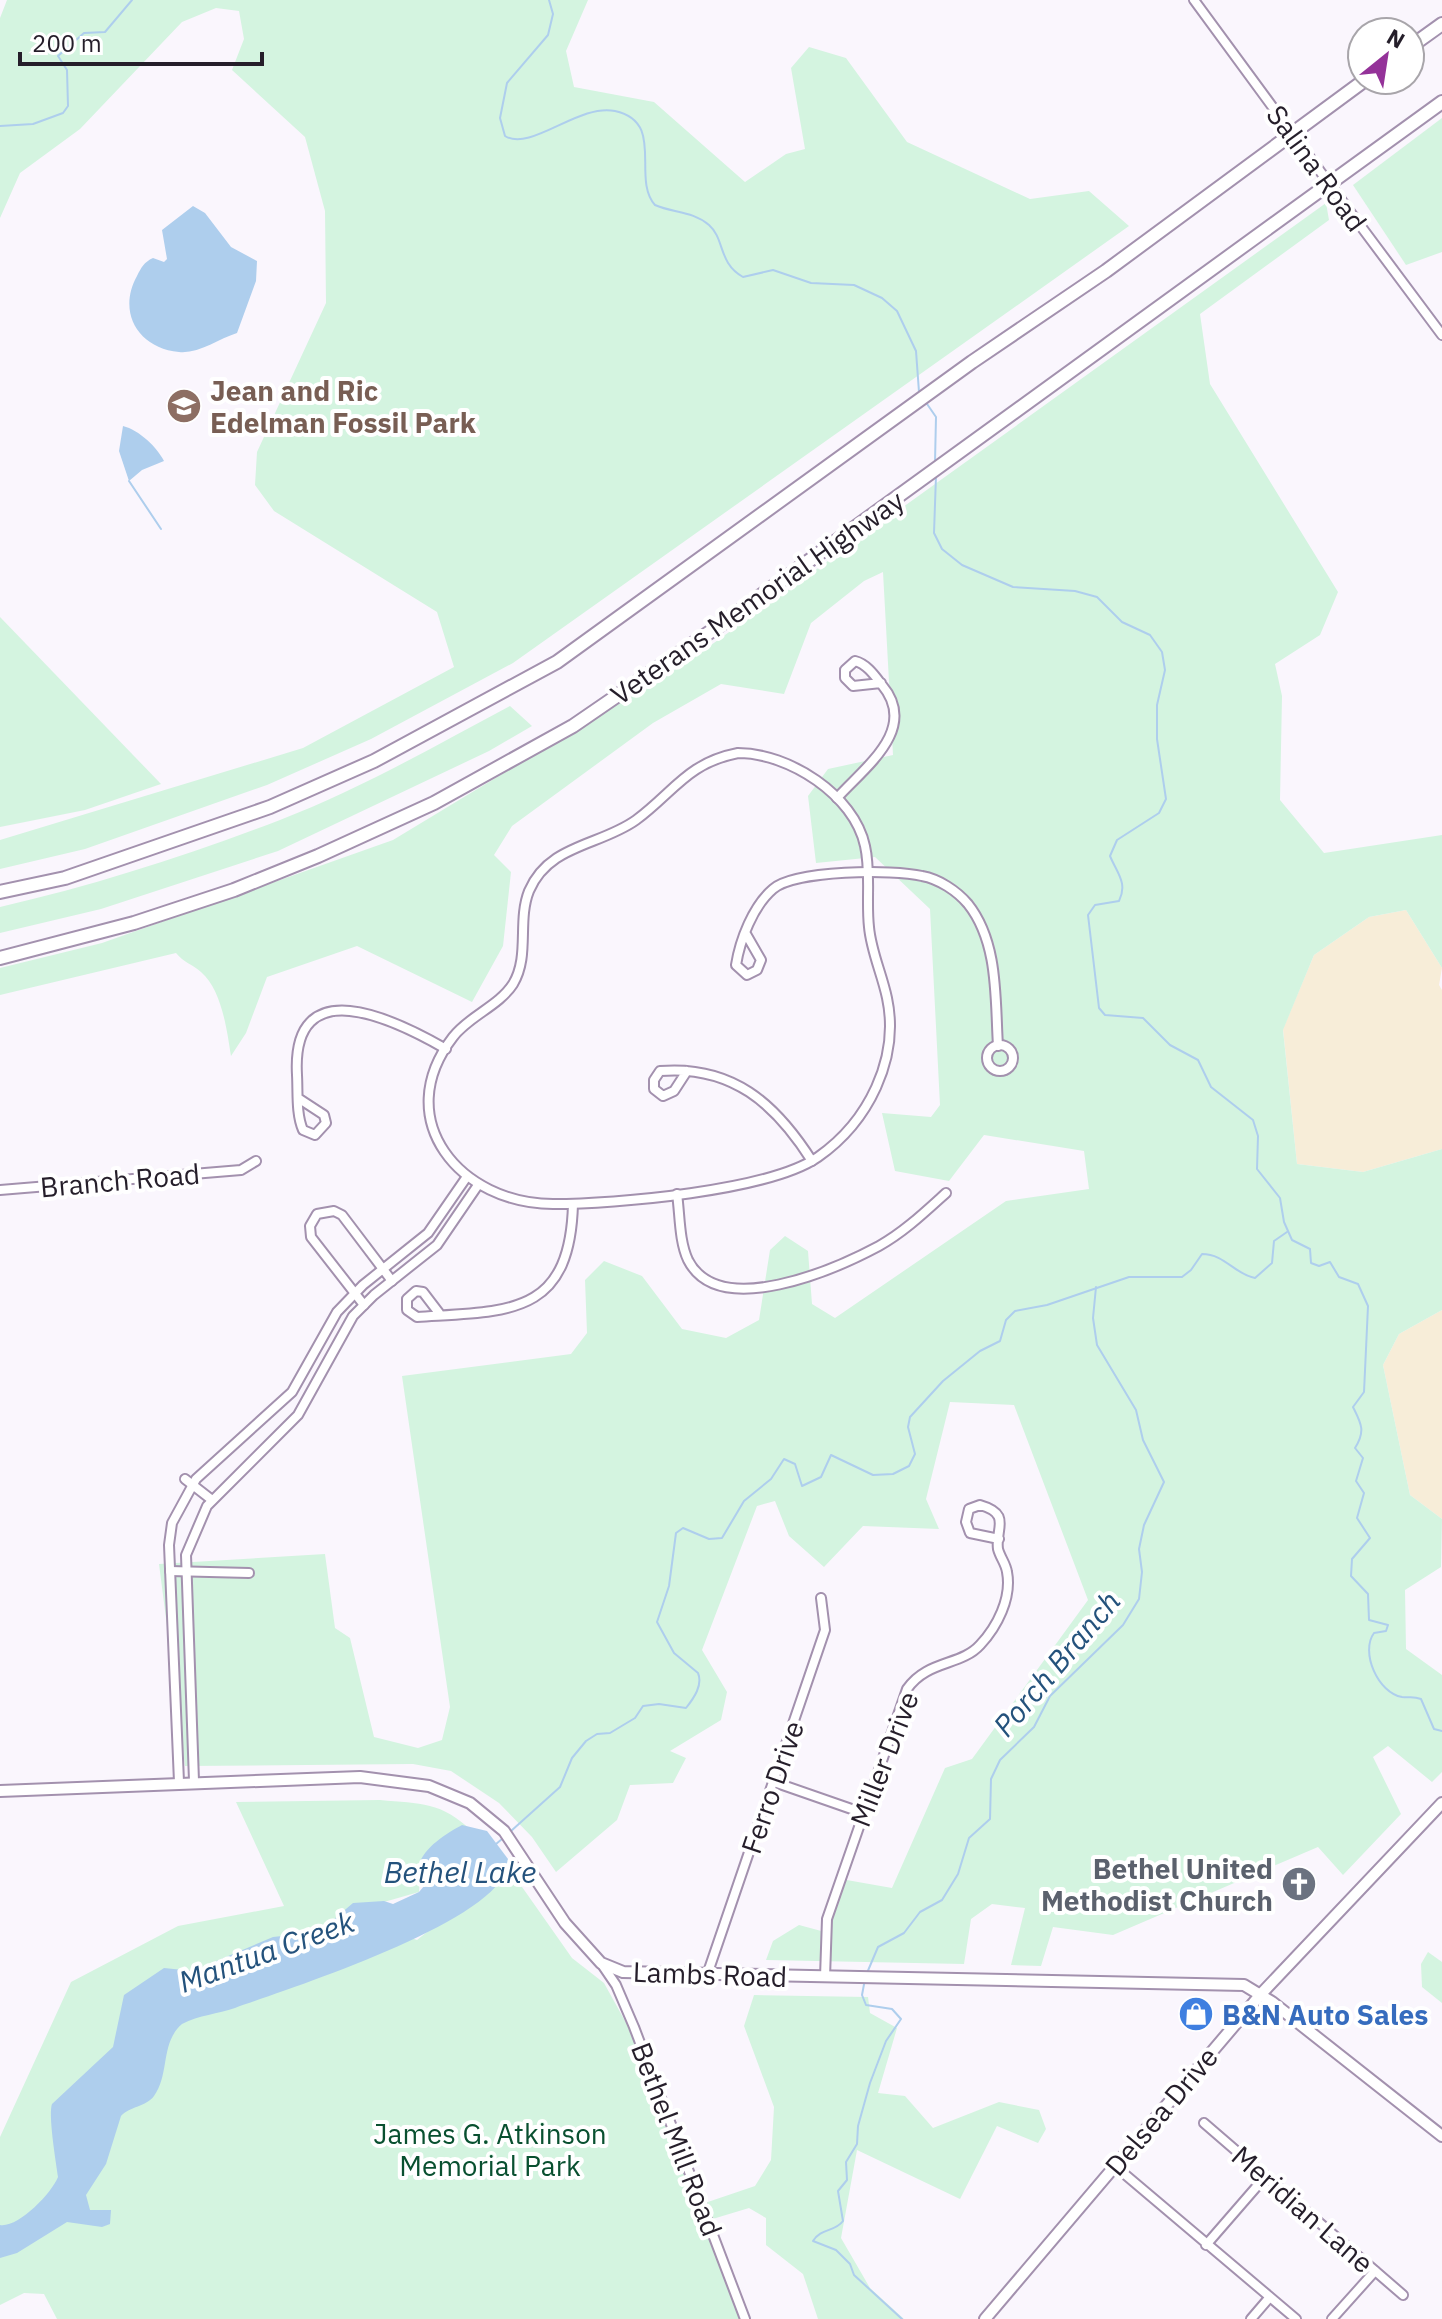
<svg xmlns="http://www.w3.org/2000/svg" width="1442" height="2319" viewBox="0 0 1442 2319" font-family="'IBM Plex Sans',sans-serif">
  <style>
    .industrial { fill: #f7edd8 }
    .green { fill: #d4f4e0 }
    .water { fill: #aeceed }
    .lines { fill: none; stroke-linecap: round; stroke-linejoin: round }
    .stream { stroke: #aeceed; stroke-width: 2 }
    .minor-casing { stroke: #a391ae; stroke-width: 12 }
    .major-casing { stroke: #a391ae; stroke-width: 14 }
    .highway-casing { stroke: #a391ae; stroke-width: 16 }
    .minor { stroke: #fff; stroke-width: 8 }
    .major { stroke: #fff; stroke-width: 10 }
    .highway { stroke: #fff; stroke-width: 12 }
    .minor-bridge-casing { stroke: #a391ae; stroke-width: 12; stroke-linecap: butt }
    .minor-bridge { stroke: #fff; stroke-width: 8 }
    .labels { text-anchor: middle; dominant-baseline: central; stroke-width: 8; stroke-linejoin: round; paint-order: stroke }
    .street-label { font-size: 28px; fill: #251e2a; stroke: #fff }
    .education-label { font-size: 28px; font-weight: bold; fill: #785e54; stroke: #fff; text-anchor: start }
    .worship-label { font-size: 28px; font-weight: bold; fill: #5b616d; stroke: #fff; text-anchor: end }
    .shop-label { font-size: 28px; font-weight: bold; fill: #366cbe; stroke: #fff; text-anchor: start }
    .park-label { font-size: 28px; fill: #095030; stroke: #fff }
    .water-label { font-size: 30px; font-style: italic; fill: #24527c; stroke: #fff }
  </style>
  <rect width="100%" height="100%" fill="#faf6fd"/>
  <g class="industrial">
    <polygon points="1406,910 1442,968 1439,985 1442,990 1442,1149 1363,1172 1297,1164 1283,1029 1314,955 1369,917"/>
    <polygon points="1442,1310 1442,1519 1410,1495 1383,1365 1399,1334"/>
  </g>
  <g class="green">
    <polygon points="7,0 588,0 566,51 574,87 654,102 745,182 786,154 805,149 791,68 809,47 846,58 907,142 1030,199 1089,191 1129,226 513,663 371,739 267,785 85,849 0,869 0,840 303,748 454,667 437,612 274,511 255,485 257,452 326,303 325,211 305,137 232,70 244,39 239,11 216,8 182,22 80,129 20,173 0,218 0,18"/>
    <polygon points="1442,118 1442,252 1406,265 1353,185"/>
    <path d="M1326,203L1329,220L1200,314L1210,384L1338,592L1320,635L1275,664L1282,696L1280,800L1324,853L1442,835V968L1406,910L1369,917L1314,955L1283,1030L1297,1164L1363,1172L1442,1149V1310L1399,1334L1383,1365L1410,1495L1442,1519L1441,1567L1405,1590L1406,1649L1442,1675V1772L1432,1782L1388,1746L1373,1757L1401,1814L1343,1875L1318,1847L1113,1935L1053,1927L1041,1966L1011,1965L1025,1908L992,1904L971,1919L964,1964L766,1960L773,1941L799,1925L825,1932L841,1879L892,1888L945,1768L972,1759L1088,1600L1014,1405L950,1402L926,1499L939,1529L863,1526L824,1567L789,1536L775,1501L757,1506L702,1650L727,1692L721,1720L670,1751L686,1758L673,1783L630,1785L617,1820L556,1872L532,1837L499,1803L451,1771L413,1764L185,1766L159,1564L325,1554L335,1628L350,1638L374,1737L418,1748L442,1740L450,1707L402,1376L571,1354L587,1333L585,1280L604,1261L642,1276L682,1329L726,1338L759,1320L770,1250L785,1236L808,1251L812,1304L835,1318L1006,1201L1089,1189L1084,1151L984,1135L949,1181L895,1171L882,1113L931,1117L940,1105L930,909L875,857L816,863L808,796L828,769L893,755L883,572L864,581L811,623L784,694L721,684L653,723L512,826L494,855L511,872L503,946L472,1002L357,946L267,977L246,1033L231,1056C227,1031 222,990 201,972C192,964 184,963 176,953L0,995V968L102,943L393,840L686,663Z"/>
    <polygon points="0,617 161,784 85,810 0,827"/>
    <path d="M510,706L532,726L489,751L278,851L101,909L0,933V907C96,885 189,855 280,820C360,789 435,746 510,706Z"/>
    <path d="M380,1800C421,1804 441,1801 473,1832L421,1860L419,1892L342,1914L417,1940L508,1867L572,1958L604,1983L630,2030L699,2205L755,2186L771,2160L774,2107L744,2026L754,1995L868,1997L870,2013L897,2028L878,2093L905,2096L933,2128L999,2102L1039,2110L1046,2129L1038,2143L997,2126L960,2199L857,2150L841,2238L870,2288L904,2319H818L803,2274L766,2245V2218L749,2208L706,2221L745,2319H57L44,2294L24,2293L0,2305V2137L71,1982L178,1926L284,1906L236,1802Z"/>
    <polygon points="1428,1952 1442,1962 1442,2003 1422,1987 1421,1964"/>
  </g>
  <g class="water">
    <path d="M193,206L205,213L231,247L257,261L256,281L237,333C218,339 199,354 179,352C138,348 117,312 137,276C141,268 144,262 153,258L164,262L167,259L162,230Z"/>
    <path d="M123,426C139,430 157,447 164,461L142,470L129,481L119,451Z"/>
    <path d="M462,1825L487,1831L508,1859C514,1918 284,1990 235,2008C218,2014 199,2015 182,2024C160,2043 170,2074 154,2096C146,2107 130,2106 121,2116L106,2164L86,2195L90,2210H111L110,2224L102,2227L67,2222L17,2253L0,2258V2225C18,2228 51,2194 58,2177C56,2162 48,2115 52,2104L113,2047L124,1995L164,1968L193,1971L273,1937L319,1932L353,1903L384,1901L393,1904L419,1892L425,1885C423,1879 418,1871 419,1866C422,1848 449,1832 462,1825Z"/>
  </g>
  <g class="lines">
    <g class="stream">
      <path d="M549,0L553,14L548,35L507,83L500,118L505,136C531,152 579,103 615,111C666,122 631,178 655,205C673,213 693,211 709,225C725,239 718,263 743,277L773,270L811,283L854,285L882,298L897,311L916,351L919,392"/>
      <polyline points="0,126 33,124 63,113 68,106 67,70 58,56 84,33 105,32 132,0"/>
      <polyline points="925,401 936,417 935,462"/>
      <path d="M936,476L934,533L942,549L962,565L1013,587L1075,591L1097,597L1122,622L1150,635L1162,652L1165,670L1157,705V739L1166,799L1159,813L1117,840L1110,856C1117,873 1128,883 1119,901L1095,905L1088,915L1099,1008L1105,1015L1143,1018L1170,1045L1198,1060L1211,1087L1253,1120L1258,1136L1257,1169L1280,1198L1284,1222L1292,1240L1310,1249L1311,1263L1319,1266L1330,1262L1339,1277L1358,1284L1368,1306L1364,1392L1353,1407C1361,1423 1366,1431 1355,1448L1363,1458L1356,1481L1364,1493L1357,1518L1370,1538L1352,1559L1351,1576L1368,1594L1369,1620L1388,1625L1386,1631L1374,1633C1360,1652 1378,1693 1402,1697C1410,1698 1413,1696 1421,1699L1434,1729L1442,1731"/>
      <polyline points="129,481 161,529"/>
      <path d="M511,1831L560,1787L572,1758L586,1741L597,1734L610,1733L635,1718L643,1706L659,1704L686,1708C694,1698 703,1685 698,1673L674,1653L657,1622L669,1586L676,1533L683,1528L709,1539L722,1538L744,1501L771,1479L784,1459L795,1464L802,1486L821,1477L831,1455L873,1475L893,1474L909,1466L915,1454L908,1427L910,1417L943,1381L980,1351L1000,1341L1006,1320L1015,1311L1047,1305L1129,1277H1182L1191,1270L1202,1254C1225,1254 1234,1274 1255,1278L1272,1263L1274,1241L1287,1232"/>
      <polyline points="496,1844 502,1839"/>
      <polyline points="867,1973 878,1947 904,1933 920,1912 942,1900 958,1874 969,1838 990,1819 991,1779 1000,1760 1034,1727 1050,1696 1123,1625 1139,1599 1142,1572 1139,1549 1144,1525 1164,1482 1143,1440 1136,1410 1097,1345 1093,1318 1096,1287"/>
      <path d="M865,1979L862,1995L866,2005L892,2009L901,2019L886,2041L870,2083L858,2126L857,2144L846,2162L847,2180L838,2191L843,2221C835,2232 821,2228 813,2241L836,2250L850,2264L854,2275L902,2319"/>
    </g>
    <g class="minor-casing">
      <g id="minor">
        <polyline points="1194,0 1277,113"/>
        <polyline points="1348,209 1442,335"/>
        <path d="M738,753C789,753 854,795 865,846C871,872 866,900 869,927C871,951 882,974 887,998C900,1059 868,1122 818,1157C769,1191 615,1204 553,1204C461,1204 389,1120 453,1037C469,1016 499,1006 513,984C530,956 517,921 529,891C549,844 600,846 636,820C674,792 687,763 738,753Z"/>
        <path d="M837,798C865,767 919,729 882,685C875,676 867,664 855,661L845,670V678L853,686L881,683"/>
        <path d="M746,934L761,960L757,970L747,975L736,965C740,940 753,906 773,889C795,870 893,869 922,876C939,879 957,891 968,904C999,943 995,1000 998,1046"/>
        <circle cx="1000" cy="1058" r="13"/>
        <path d="M687,1071L674,1091L663,1096L654,1089V1080L660,1071C732,1065 775,1103 812,1161"/>
        <path d="M298,1098L324,1115L326,1123L315,1135L303,1130C296,1114 298,1092 297,1075C291,969 394,1019 446,1049"/>
        <polyline points="0,1190 241,1170 256,1161"/>
        <path d="M677,1194C680,1214 679,1241 688,1260C719,1321 836,1269 879,1246C904,1232 925,1212 946,1193"/>
        <polyline points="364,1305 311,1237 310,1226 317,1214 334,1211 342,1215 392,1281"/>
        <path d="M439,1313L423,1292L416,1291L407,1299V1310L417,1317C508,1311 570,1317 573,1204"/>
        <polyline points="185,1479 212,1500"/>
        <polyline points="170,1571 249,1573"/>
        <polyline points="194,1781 186,1555 207,1506 298,1415 353,1316 374,1295 437,1245 478,1185"/>
        <polyline points="179,1782 169,1545 172,1523 196,1479 292,1392 337,1312 363,1285 428,1233 466,1178"/>
        <polyline points="774,1782 863,1813"/>
        <polyline points="601,1963 616,1985 634,2027 745,2319"/>
        <polyline points="707,1975 825,1630 821,1598"/>
        <path d="M825,1977L827,1919L907,1689C927,1660 961,1666 980,1645C997,1627 1012,1598 1007,1572C1006,1564 1000,1557 998,1549C995,1529 1012,1514 980,1505L969,1509L966,1522L970,1533L999,1539"/>
        <polyline points="1204,2123 1403,2295"/>
        <polyline points="1115,2166 1296,2319"/>
        <polyline points="1206,2245 1265,2177"/>
        <polyline points="1251,2319 1269,2298"/>
        <polyline points="1332,2319 1375,2271"/>
      </g>
    </g>
    <g class="major-casing">
      <g id="major">
        <polyline points="0,1791 360,1777 429,1786 470,1803 504,1831 565,1923 601,1963 623,1972 1244,1985 1272,2002 1442,2136"/>
        <polyline points="985,2319 1261,1994 1442,1803"/>
      </g>
    </g>
    <g class="highway-casing">
      <g id="highway">
        <polyline points="1410,47 1442,24"/>
        <polyline points="0,892 65,878 270,807 374,761 557,662 972,362 1106,271 1365,80"/>
        <polyline points="0,958 134,923 234,890 318,856 434,803 573,726 726,621 1442,102"/>
      </g>
    </g>
    <use href="#minor" class="minor"/>
    <use href="#major" class="major"/>
    <use href="#highway" class="highway"/>
    <g class="minor-bridge-casing">
      <polyline id="minor-bridge" points="1277,113 1348,209"/>
    </g>
    <use href="#minor-bridge" class="minor-bridge"/>
  </g>
  <defs>
    <g id="university-disc" transform="scale(1.8)"><circle r="9.5" fill="#8d6e63" stroke="#fff"/><path d="M0-5L7-2L0 1L-7-2ZM-4 1L0 2.5L4 1V4Q0 6-4 4Z" fill="#fff"/></g>
    <g id="church-disc" transform="scale(1.8)"><circle r="9.5" fill="#6b7280" stroke="#fff"/><path d="M-1.2-6h2.4v3.5h3.3v2.4h-3.3V6h-2.4V-.1h-3.3v-2.4h3.3Z" fill="#fff"/></g>
    <g id="shop-disc" transform="scale(1.8)"><circle r="9.5" fill="#3f7fe0" stroke="#fff"/><path d="M-5-2.5h2.3a2.7 3.5 0 0 1 5.4 0H5L5.5 6h-11ZM-1.5-2.5h3a1.5 2.3 0 0 0-3 0Z" fill="#fff"/></g>
  </defs>
  <g fill-rule="evenodd">
    <use href="#university-disc" x="184" y="406"/>
    <use href="#church-disc" x="1299" y="1884"/>
    <use href="#shop-disc" x="1196" y="2014"/>
  </g>
  <g class="labels">
    <g class="street-label">
      <text transform="translate(1317 168) rotate(54)">Salina Road</text>
      <text transform="translate(757 597) rotate(-35)">Veterans Memorial Highway</text>
      <text transform="translate(120 1180) rotate(-5)">Branch Road</text>
      <text transform="translate(884 1759) rotate(-69)">Miller Drive</text>
      <text transform="translate(772 1787) rotate(-71)">Ferro Drive</text>
      <text transform="translate(710 1974) rotate(2)">Lambs Road</text>
      <text transform="translate(1161 2111) rotate(-50)">Delsea Drive</text>
      <text transform="translate(677 2139) rotate(69)">Bethel Mill Road</text>
      <text transform="translate(1303 2209) rotate(41)">Meridian Lane</text>
    </g>
    <g class="education-label">
      <text x="210" y="390">Jean and Ric<tspan x="210" dy="32">Edelman Fossil Park</tspan></text>
    </g>
    <g class="worship-label">
      <text x="1273" y="1868">Bethel United<tspan x="1273" dy="32">Methodist Church</tspan></text>
    </g>
    <g class="shop-label">
      <text x="1222" y="2014">B&amp;N Auto Sales</text>
    </g>
    <g class="park-label">
      <text x="490" y="2133">James G. Atkinson<tspan x="490" dy="32">Memorial Park</tspan></text>
    </g>
    <g class="water-label">
      <text transform="translate(1056 1663) rotate(-50)">Porch Branch</text>
      <text x="460" y="1871">Bethel Lake</text>
      <text transform="translate(266 1951) rotate(-20)">Mantua Creek</text>
    </g>
  </g>
  <g transform="translate(1386 56) rotate(30)"><circle r="38" fill="#ffffff" stroke="#a8a5aa" stroke-width="2"/>
  <path d="M0-6L14 30L0 20L-14 30Z" fill="#943299"/>
  <text y="-12" font-size="22" font-weight="bold" text-anchor="middle" fill="#251e2a">N</text>
  </g>
  <path d="M20 52v12h242v-12" fill="none" stroke="#251e2a" stroke-width="4"/>
  <text x="32" y="52" font-size="24" fill="#251e2a" stroke="#ffffff" stroke-width="6" paint-order="stroke">200 m</text>
</svg>
